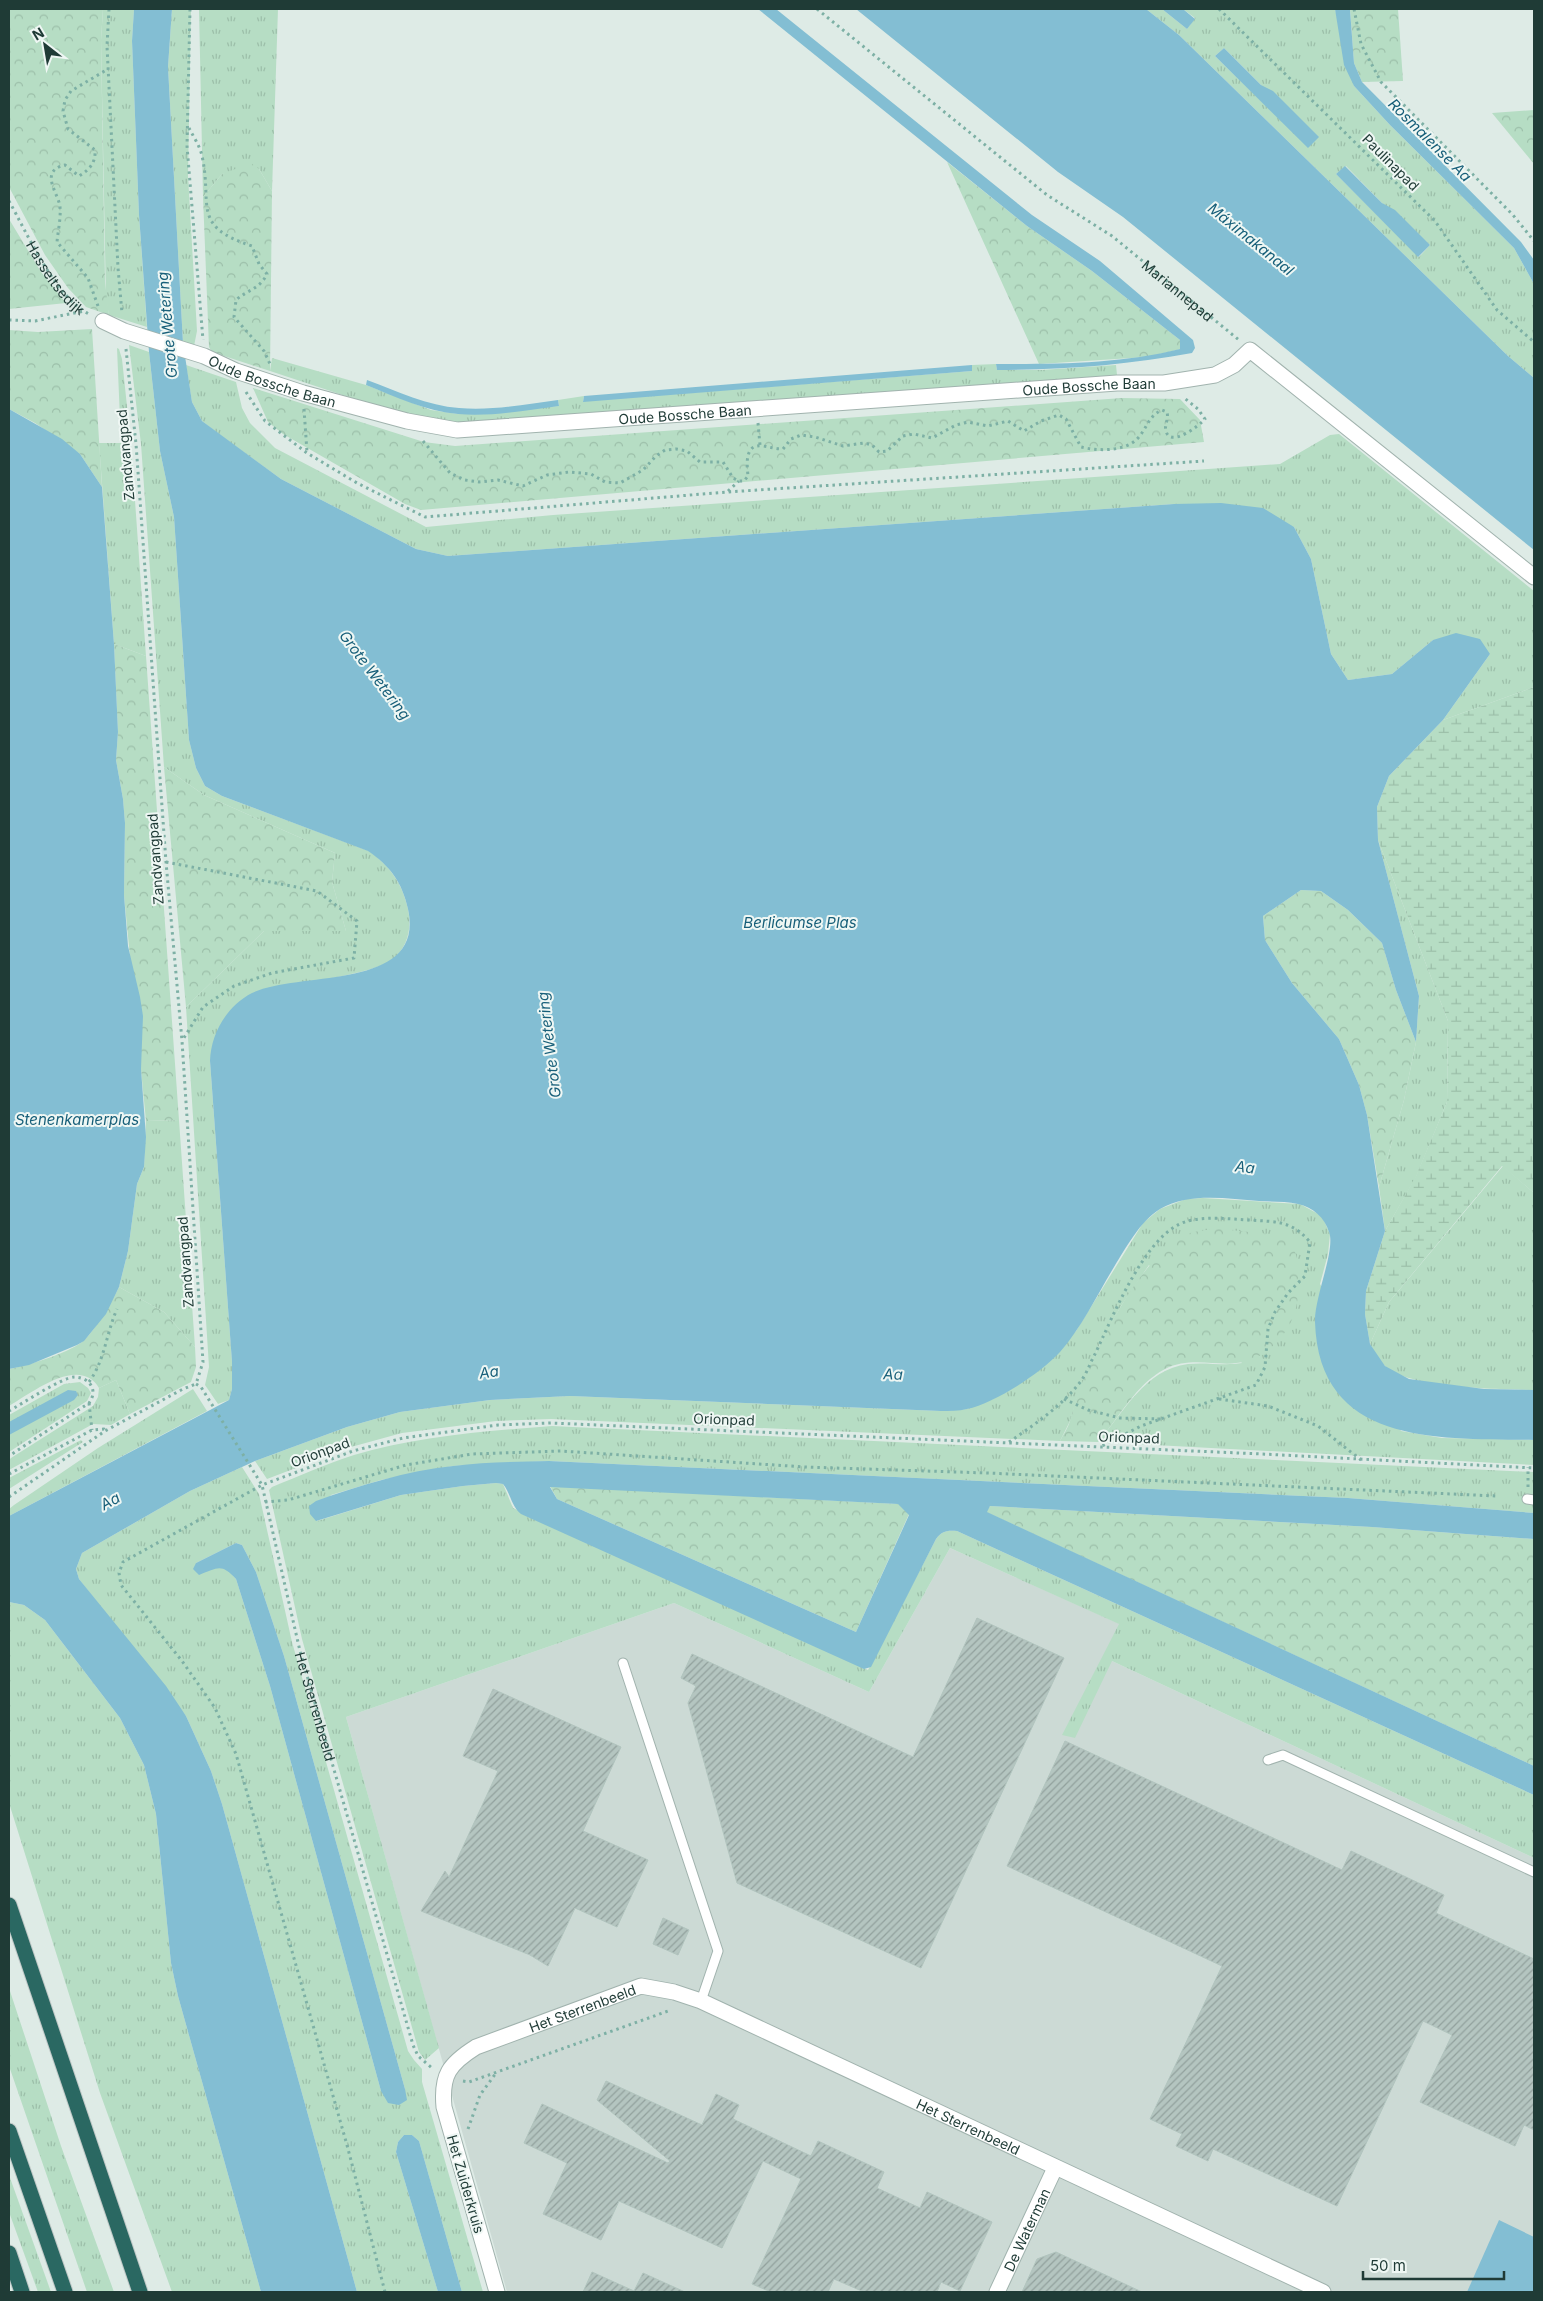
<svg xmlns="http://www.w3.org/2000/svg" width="1543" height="2301" viewBox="0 0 1543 2301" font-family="Inter,sans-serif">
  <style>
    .built { fill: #ccdad5 }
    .grass { fill: url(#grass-tufts); fill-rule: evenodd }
    .forest { fill: url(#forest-crowns) }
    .wetland { fill: url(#wetland-marsh) }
    .water { fill: #83bed3; fill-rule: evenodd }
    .building { fill: url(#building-hatch); stroke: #b1c4be }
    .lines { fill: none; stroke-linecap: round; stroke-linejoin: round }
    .lane-casing { stroke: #a1b3ae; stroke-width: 11 }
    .street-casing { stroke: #a1b3ae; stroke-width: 17 }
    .highway-casing { stroke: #c0c8c7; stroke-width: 17 }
    .path { stroke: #7db0a5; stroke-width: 3; stroke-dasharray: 2.5 4; stroke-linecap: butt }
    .lane { stroke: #fff; stroke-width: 9 }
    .street { stroke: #fff; stroke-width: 15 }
    .highway { stroke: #2a6862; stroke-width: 15 }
    .labels { text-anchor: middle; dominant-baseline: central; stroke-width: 4; stroke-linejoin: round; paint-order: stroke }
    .street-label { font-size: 14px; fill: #1f3b36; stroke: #eff7f4 }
    .water-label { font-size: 15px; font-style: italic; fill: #175f79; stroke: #eff7f4 }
  </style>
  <defs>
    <pattern id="grass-tufts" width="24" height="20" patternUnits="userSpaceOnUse" patternTransform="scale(1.25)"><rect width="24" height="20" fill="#b6ddc4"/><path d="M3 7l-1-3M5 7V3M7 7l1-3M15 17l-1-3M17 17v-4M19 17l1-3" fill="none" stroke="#9cbfa9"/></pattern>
    <pattern id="forest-crowns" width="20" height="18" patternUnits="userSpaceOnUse" patternTransform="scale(1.25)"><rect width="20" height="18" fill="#b6ddc4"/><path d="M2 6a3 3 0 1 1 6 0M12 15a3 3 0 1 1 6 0" fill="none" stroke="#9cbfa9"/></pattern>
    <pattern id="wetland-marsh" width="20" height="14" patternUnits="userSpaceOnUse" patternTransform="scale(1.25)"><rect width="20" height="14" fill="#b6ddc4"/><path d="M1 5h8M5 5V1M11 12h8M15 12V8" fill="none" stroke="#9cbfa9"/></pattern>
    <pattern id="building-hatch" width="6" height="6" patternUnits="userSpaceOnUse" patternTransform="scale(1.25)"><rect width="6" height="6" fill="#b4c5c0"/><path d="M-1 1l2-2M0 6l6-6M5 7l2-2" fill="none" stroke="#92a19d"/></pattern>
  </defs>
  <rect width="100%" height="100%" fill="#deebe6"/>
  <polygon class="built" points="950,1548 1120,1624 1112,1661 1534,1858 1534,2292 507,2292 346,1717 674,1603 869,1692"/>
  <g class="grass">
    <polygon points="103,9 134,9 132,41 139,215 147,327 109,315 106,299 101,40"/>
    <polygon points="172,9 191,9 188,176 197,331 194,346 183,343 168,67"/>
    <polygon points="199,9 278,9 272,191 259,169 222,174 203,197"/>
    <path d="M1146,9H1162L1187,29L1195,18L1183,9H1335L1354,86L1390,125L1514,248L1534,284V378L1508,356L1179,35ZM1224,48L1261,85L1309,148L1215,56ZM1346,166L1382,203L1430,245L1419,257L1336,174Z"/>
    <path d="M129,345L149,352L160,451L174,517L189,740L196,768L205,786L222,796L369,851C390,866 402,883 408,909C412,928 408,947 392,960C374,974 289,985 262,990L210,1061L232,1362V1389L229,1400L218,1404L205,1385L209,1367L186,1007L264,931H346L332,882L335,853L204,795L164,767L141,444Z"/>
    <polygon points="117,348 119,349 122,359 131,444 146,656 114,644 99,443 121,443"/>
    <polygon points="272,358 366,385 431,410 458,414 559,406 558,400 584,396 583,401 972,371 972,365 996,364 997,370 1041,370 1116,365 1117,375 904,395 454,428 424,422 270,371"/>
    <polygon points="186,365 236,382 242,408 250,423 275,448 426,527 553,515 1280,464 1330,435 1339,434 1534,591 1534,687 1443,720 1490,654 1433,640 1392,674 1348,680 1331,654 1311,559 1294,527 1174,504 448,556 416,549 281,479 220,435 202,421 192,402"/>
    <polygon points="1378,840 1448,1021 1447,1102 1416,1177 1385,1231 1379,1187 1404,1100 1416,1042 1419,996"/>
    <polygon points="179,1120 195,1347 164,1312 119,1287 128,1251 137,1184 144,1167 146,1121"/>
    <path d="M1503,1166L1534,1193V1390C1500,1389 1409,1389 1385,1366C1379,1360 1374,1351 1370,1344L1389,1302Z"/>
    <path d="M1203,1198L1300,1204L1322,1216L1330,1234L1328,1254L1320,1284L1401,1431L1442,1438L1534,1440V1465L1098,1442C1125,1411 1144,1370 1188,1364C1206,1362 1224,1366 1242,1363L1149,1265L1121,1306L1098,1348L1076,1400L1071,1419L1060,1441L551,1419L496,1421L402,1433L351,1447L267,1479L255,1461L347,1427L400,1412L490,1400L570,1396L941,1411L967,1409L993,1399L1030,1376L1076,1331L1143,1223L1160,1209L1186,1199Z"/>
    <polygon points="116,1380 130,1414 111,1425 93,1424 9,1470 9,1460 11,1458 93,1406 98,1397 99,1388"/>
    <polygon points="80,1382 88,1388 91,1393 87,1401 9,1452 9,1415 64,1384"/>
    <polygon points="193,1389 207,1411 9,1516 9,1509 14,1505 98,1448"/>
    <path d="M552,1426L1534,1472V1513L1348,1498L549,1461L453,1466L381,1480L331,1495L317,1521L401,1495L463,1486L496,1483L503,1484L513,1508L868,1670L936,1539C942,1531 947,1530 957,1531L1534,1795V1858L1112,1661L1075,1738L1062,1735L1119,1624L950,1548L869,1692L674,1603L346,1717L439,2048L425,2060L419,2052L302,1639L269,1490L272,1487C299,1476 326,1464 354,1455C418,1436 486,1431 552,1426Z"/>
    <polygon points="81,1440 83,1442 9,1489 9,1478"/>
    <path d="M242,1467L259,1494L292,1642L408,2051L414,2060L422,2069V2082L483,2292H462L419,2141L412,2135H404L398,2142L396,2152L438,2292H357L222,1804L211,1771L186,1716L79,1579L76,1569L82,1553L190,1491ZM236,1543L242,1545L256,1572L284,1656L405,2089L381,2091L270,1686L236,1579L227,1569L196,1563Z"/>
    <polygon points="9,1602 24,1605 45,1620 120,1718 144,1765 156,1814 171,1963 178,1996 261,2292 172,2292 100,2093 9,1803"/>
    <polygon points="9,1988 61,2146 114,2292 87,2292 9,2066"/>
    <polygon points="9,2175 51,2292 38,2292 9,2212"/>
  </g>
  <g class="forest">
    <polygon points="9,9 103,9 101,40 105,282 109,315 86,307 68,288 45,255 9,187"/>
    <polygon points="1350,9 1398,9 1403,81 1362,82 1354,63"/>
    <polygon points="1534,110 1534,164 1492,113"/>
    <polygon points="947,162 1027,226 1092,271 1180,340 1181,349 1147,357 1039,364"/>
    <polygon points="251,163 259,169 272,191 270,371 212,352 209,347 203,197 222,174"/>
    <polygon points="9,219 41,272 66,303 9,309"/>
    <polygon points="92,329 102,487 80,454 35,423 9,409 9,330 38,332"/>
    <polygon points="253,388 424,442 455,446 1122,398 1180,399 1200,420 1204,442 421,510 405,504 283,434 268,422"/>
    <polygon points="114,644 146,656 179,1120 146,1121 124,895 125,823 123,799 116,760 118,732"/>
    <polygon points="164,767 204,795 335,853 332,882 346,931 264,931 186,1007"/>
    <polygon points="1301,890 1321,891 1348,910 1382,943 1396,990 1416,1042 1404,1100 1379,1187 1367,1115 1359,1085 1339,1039 1292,983 1265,940 1263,916"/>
    <path d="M1220,1229L1269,1234L1290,1241C1302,1263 1300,1280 1297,1303C1294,1319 1287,1332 1276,1343C1238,1382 1204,1350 1165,1369C1136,1384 1119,1418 1098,1442L1060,1441C1063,1435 1068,1428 1070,1421C1073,1414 1073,1406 1076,1399C1095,1350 1137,1262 1183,1236C1194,1230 1208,1230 1220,1229Z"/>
    <path d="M119,1287L164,1312L195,1347L196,1367L191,1382L130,1414L116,1380L99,1388C79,1355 32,1393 9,1406V1369C29,1365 66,1354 82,1342C93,1334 113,1300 119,1287Z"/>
    <polygon points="550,1486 899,1504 909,1514 856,1632 557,1499"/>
    <polygon points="990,1506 1372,1527 1534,1539 1534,1766 986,1512"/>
  </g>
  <polygon class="wetland" points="1534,687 1534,1193 1502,1166 1389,1302 1370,1344 1365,1314 1366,1291 1385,1231 1416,1176 1447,1102 1448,1021 1378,840 1377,807 1389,776 1443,720"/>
  <g class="water">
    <path d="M134,9H172L168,67L183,343L192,402L202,421L281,479L416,549L448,556L1174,504L1221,503L1263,508L1294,527L1311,559L1331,654L1348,680L1392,674L1433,640L1456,633L1480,639L1490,654L1443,720L1389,776L1377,807L1378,840L1419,996L1416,1042L1396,990L1382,943L1348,910L1321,891L1301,890L1263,916L1265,940L1292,983L1339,1039L1359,1085L1367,1115L1385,1231L1366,1291L1365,1314L1370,1344L1385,1366L1409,1379L1484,1389L1534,1390V1440C1442,1438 1319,1448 1315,1322C1314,1298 1336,1249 1329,1232C1325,1218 1313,1207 1298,1204C1286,1201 1272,1202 1259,1201C1227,1199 1190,1192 1160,1209C1140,1221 1126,1248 1114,1267C1097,1295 1082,1327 1060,1352C1041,1373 995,1403 967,1409C959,1411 949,1411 941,1411L570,1396L490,1400L400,1412L347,1427L255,1461L190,1491L82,1553L76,1569L79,1579L166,1686L186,1716L211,1771L222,1804L357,2292H261L178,1996L171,1963L156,1814L144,1765L120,1718L45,1620L24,1605L9,1602V1516L229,1400L232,1389V1362L210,1061C211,1033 227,1006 252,993C298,970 426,992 408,909C402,882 390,866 368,851L222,796L205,786L196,768L189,740L174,517L160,451L149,352L139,215L132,41Z"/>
    <path d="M758,9H776L1032,215L1100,261L1193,340L1195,348L1192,353C1127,365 1062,370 997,370L996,364C1057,364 1121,364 1180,349V340L1092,271L1027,226Z"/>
    <polygon points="856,9 1146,9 1179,35 1508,356 1534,378 1534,550 1123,217 1058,172"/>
    <polygon points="1162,9 1183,9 1195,19 1187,29"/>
    <polygon points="1335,9 1350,10 1354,63 1362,82 1521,242 1534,260 1534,284 1514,248 1390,125 1354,86 1344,65"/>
    <polygon points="1224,48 1261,85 1273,91 1319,137 1308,148 1215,56"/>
    <polygon points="1345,166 1382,203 1395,210 1430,245 1418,257 1336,174"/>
    <polygon points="972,365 972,371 583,402 584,396"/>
    <path d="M367,380C397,391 428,406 459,408C492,411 526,404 558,400L559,406C526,410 491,417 458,414C426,411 396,397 366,385Z"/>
    <polygon points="9,409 62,439 80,454 102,487 114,644 118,732 116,760 123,799 125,823 124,895 128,946 140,997 143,1016 141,1069 146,1137 144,1167 137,1184 128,1251 119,1287 106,1314 84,1341 77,1345 29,1365 9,1369"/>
    <polygon points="68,1390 76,1391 78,1395 74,1400 9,1435 9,1422"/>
    <path d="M549,1461L1348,1498L1534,1513V1539L1372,1527L990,1506L987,1512L1534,1766V1795L957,1531C947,1530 942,1531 936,1539L871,1667L864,1669L521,1514C511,1506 511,1494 503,1484L496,1483L463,1486L401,1495L316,1521L310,1514L309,1506L316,1501C361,1485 406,1471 453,1466C485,1462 517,1462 549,1461ZM550,1487L898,1504L909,1515L856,1632L557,1499Z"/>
    <path d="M236,1543L242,1545L256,1572L284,1656L405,2089L407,2100L399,2105L388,2103L381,2091L270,1686L236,1579C221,1563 218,1568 199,1575L193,1569L196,1563Z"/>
    <polygon points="404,2135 412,2135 419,2141 462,2292 438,2292 396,2152 398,2142"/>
    <polygon points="1499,2220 1534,2237 1534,2292 1467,2292"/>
  </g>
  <g class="building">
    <polygon points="977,1618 1064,1658 921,1968 737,1883 688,1703 696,1686 681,1678 692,1654 913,1757"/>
    <polygon points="493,1689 621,1747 583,1831 648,1860 617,1927 575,1908 548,1966 530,1955 421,1911 445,1871 449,1877 498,1771 463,1756"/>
    <polygon points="1065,1741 1342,1870 1351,1851 1444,1895 1436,1913 1534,1959 1534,2130 1524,2125 1515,2146 1420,2102 1452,2035 1423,2021 1337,2206 1213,2149 1208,2161 1176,2146 1182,2134 1150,2119 1222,1966 1007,1866"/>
    <polygon points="663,1918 689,1930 678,1955 653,1944"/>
    <polygon points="606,2081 702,2125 716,2094 739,2105 733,2119 811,2156 818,2141 884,2172 877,2188 920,2208 927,2192 992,2222 960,2291 941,2282 937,2292 864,2292 834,2279 828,2292 771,2292 752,2284 801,2179 763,2161 722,2248 619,2201 601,2240 543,2214 567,2163 524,2143 542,2104 668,2163 670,2161 597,2100"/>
    <polygon points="1056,2252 1142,2292 1022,2292 1037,2259"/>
    <polygon points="592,2272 634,2291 643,2273 685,2292 583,2292"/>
  </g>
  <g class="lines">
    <g class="lane-casing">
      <g id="lane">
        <polyline points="1527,1499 1534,1500"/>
        <polyline points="623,1663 718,1951 701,2001"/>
        <polyline points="1268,1760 1283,1755 1534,1872"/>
      </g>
    </g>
    <g class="street-casing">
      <g id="street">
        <path id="s4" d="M103,321L124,331L204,356L236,371L303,393L407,421L457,430L1117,383H1164L1215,375L1234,365L1250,350L1534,577"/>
        <path id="s5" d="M497,2292L444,2107C441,2075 449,2064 476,2047L641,1986L674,1992L701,2001L1323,2292"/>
        <path id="s6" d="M997,2292L1055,2168"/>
      </g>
    </g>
    <g class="highway-casing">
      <g id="highway">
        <polyline points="9,1905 140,2292"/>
        <polyline points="9,2131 65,2292"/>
        <polyline points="9,2253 22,2292"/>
      </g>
    </g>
    <g class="path">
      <polyline points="109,9 107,46 118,268 122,313"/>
      <polyline points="190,9 187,146 203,340"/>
      <path id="s1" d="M817,9L1047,195L1112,236L1239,340"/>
      <polyline points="1219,9 1435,221 1497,310 1534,342"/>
      <polyline points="1354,9 1361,44 1381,82 1513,215 1534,241"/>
      <path d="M189,128C193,136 200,146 202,156C213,205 190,226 252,246L259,264L267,274C260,289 247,290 236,300L234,317L264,351L270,364"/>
      <path id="s2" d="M9,201C27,233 55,297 89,314"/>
      <path d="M98,306L88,278L57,242C58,231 61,218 60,207C59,194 38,171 65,165L79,176C89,170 96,163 95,150L68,129L63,111L65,100L71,91L108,69"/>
      <polyline points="9,320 35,321 84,311"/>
      <polyline points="126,349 136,444 166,862 182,1041 203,1362 196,1384"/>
      <polyline points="246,392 265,421 307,453 357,483 425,517 727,492 1204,461"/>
      <polyline points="304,409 307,452"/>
      <polyline points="758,423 760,445"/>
      <path d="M423,441L450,473L465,480L479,482L498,480L523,486L547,475L569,472L591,474L605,482L620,483L643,470L656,456L665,450L676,449L687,451L700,462H723L733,478L739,481H744L748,476C747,465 744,443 763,446C770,447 775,449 783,449L791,439L801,435L815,437L843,446L864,443L872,445L879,452L887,451L903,436L914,434L932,438L956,425L968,422L988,426L1008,421L1024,431L1041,421L1059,415L1066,419L1081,447C1097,451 1124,452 1137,439C1147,429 1148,416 1162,410L1167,412C1169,420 1164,425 1166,431C1170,448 1199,426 1205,419L1198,409L1183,397"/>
      <polyline points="728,491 739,481"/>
      <polyline points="166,862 317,891 357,921 354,958 272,973 234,986 203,1007 182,1041"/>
      <path d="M89,1382C105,1360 106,1334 117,1309"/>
      <path id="s3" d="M196,1384L201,1387L262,1485L300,1651L413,2045L418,2056L432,2068"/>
      <polyline points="1064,1399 1088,1410 1120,1418 1161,1419"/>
      <polyline points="1219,1399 1268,1406 1318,1426 1361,1460"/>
      <polyline points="89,1403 92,1430"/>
      <path d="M9,1411C22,1404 62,1377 75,1377C91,1378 98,1391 89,1403L9,1456"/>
      <path d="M1009,1442C1034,1425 1062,1406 1081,1381C1087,1373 1090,1363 1095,1354C1113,1317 1146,1231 1188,1221C1208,1216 1229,1219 1249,1220C1276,1222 1291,1220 1310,1242L1305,1276L1288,1293L1275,1312L1268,1329L1265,1367L1256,1385L1141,1426L1102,1446"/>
      <polyline points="9,1474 92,1430 104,1429 105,1431"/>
      <polyline points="1528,1487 1528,1467"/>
      <polyline points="9,1497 105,1431 183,1389 196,1384"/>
      <polyline points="265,1502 288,1500 406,1465 472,1454 561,1451 805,1467 987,1473 1496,1496"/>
      <polyline points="463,2081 469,2082 671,2010"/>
      <polyline points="468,2129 480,2095 496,2073"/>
      <polyline points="385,2292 347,2145 236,1754 215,1708 182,1661 121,1585 119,1573 123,1562 262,1485 353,1451 403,1438 498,1425 551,1423 1262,1454 1534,1468"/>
    </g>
    <use href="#lane" class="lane"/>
    <use href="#street" class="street"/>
    <use href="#highway" class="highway"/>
  </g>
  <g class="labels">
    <g class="street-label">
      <text transform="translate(1391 162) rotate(45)">Paulinapad</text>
      <text stroke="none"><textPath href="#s2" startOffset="90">Hasseltsedijk</textPath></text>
      <text stroke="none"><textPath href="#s1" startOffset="458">Mariannepad</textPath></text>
      <text stroke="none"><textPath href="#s4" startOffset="180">Oude Bossche Baan</textPath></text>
      <text stroke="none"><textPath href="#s4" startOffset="1005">Oude Bossche Baan</textPath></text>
      <text stroke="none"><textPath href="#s4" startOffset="600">Oude Bossche Baan</textPath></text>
      <text transform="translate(125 455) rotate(-95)">Zandvangpad</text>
      <text transform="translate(155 859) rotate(-94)">Zandvangpad</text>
      <text transform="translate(185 1262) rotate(-94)">Zandvangpad</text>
      <text transform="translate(724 1419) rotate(2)">Orionpad</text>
      <text transform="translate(1129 1437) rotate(2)">Orionpad</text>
      <text transform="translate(320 1452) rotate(-20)">Orionpad</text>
      <text stroke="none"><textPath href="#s3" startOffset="349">Het Sterrenbeeld</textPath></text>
      <text stroke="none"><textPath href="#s5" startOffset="379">Het Sterrenbeeld</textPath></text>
      <text stroke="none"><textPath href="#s5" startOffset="799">Het Sterrenbeeld</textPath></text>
      <text transform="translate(466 2184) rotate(74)">Het Zuiderkruis</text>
      <text stroke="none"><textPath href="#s6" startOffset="69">De Waterman</textPath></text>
    </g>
    <g class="water-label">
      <text transform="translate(1430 140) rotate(45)">Rosmalense Aa</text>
      <text transform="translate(1251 239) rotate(39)">Máximakanaal</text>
      <text transform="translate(167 325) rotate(-95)">Grote Wetering</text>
      <text transform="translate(375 675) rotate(53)">Grote Wetering</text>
      <text x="800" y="922">Berlicumse Plas</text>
      <text transform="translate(549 1045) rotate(-97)">Grote Wetering</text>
      <text x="77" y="1119">Stenenkamerplas</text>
      <text transform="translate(1245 1167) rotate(7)">Aa</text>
      <text transform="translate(489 1372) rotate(-8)">Aa</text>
      <text transform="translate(893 1374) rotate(2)">Aa</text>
      <text transform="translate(110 1501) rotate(-29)">Aa</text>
    </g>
  </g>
  <rect width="1543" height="2301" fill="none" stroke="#1f3b36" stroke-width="20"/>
  <g transform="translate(45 45) rotate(329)" stroke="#eff7f4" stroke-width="4" paint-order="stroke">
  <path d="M0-4L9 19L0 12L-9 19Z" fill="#1f3b36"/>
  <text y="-8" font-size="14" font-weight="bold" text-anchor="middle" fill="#1f3b36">N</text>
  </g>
  <path d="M1363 2271v8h141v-8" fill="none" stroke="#1f3b36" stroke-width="2.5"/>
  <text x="1370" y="2271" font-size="15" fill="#1f3b36" stroke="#eff7f4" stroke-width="4" paint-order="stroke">50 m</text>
</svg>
